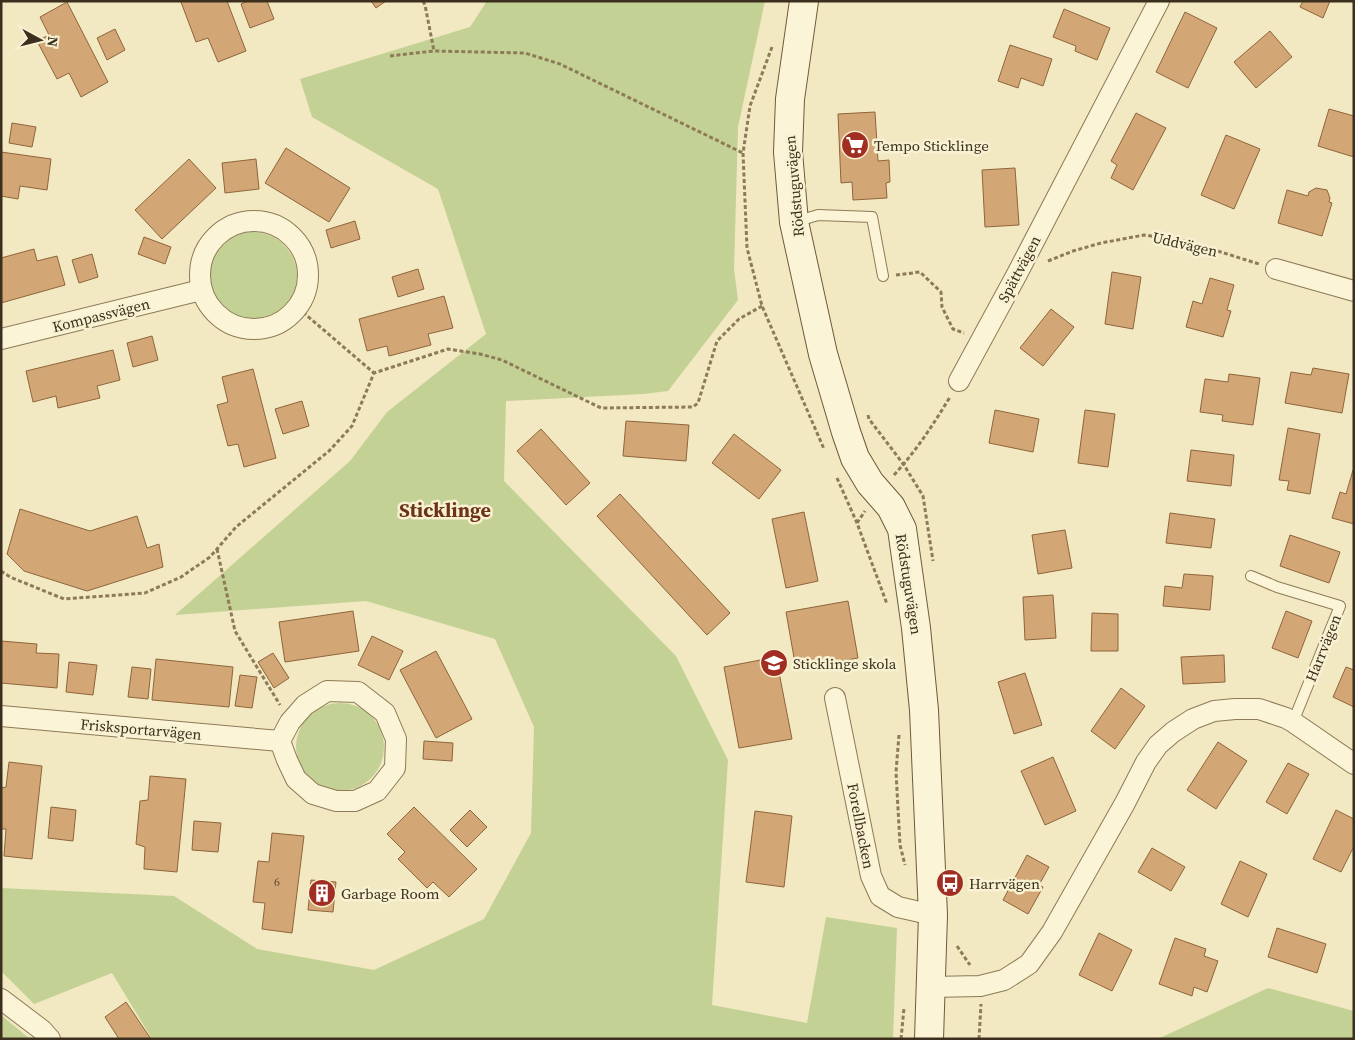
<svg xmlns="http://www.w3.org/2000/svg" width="1355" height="1040" viewBox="0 0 1355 1040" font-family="'Source Serif 4',serif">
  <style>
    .green { fill: #c4d195 }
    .building { fill: #d3a675; stroke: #8e653b }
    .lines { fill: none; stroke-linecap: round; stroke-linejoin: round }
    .lane-casing { stroke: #8d7a57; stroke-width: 12 }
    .street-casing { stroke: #8d7a57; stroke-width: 22 }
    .secondary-casing { stroke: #6f5a3b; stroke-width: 30 }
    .path { stroke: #8d7a57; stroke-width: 3; stroke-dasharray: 4 2.5; stroke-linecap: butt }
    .lane { stroke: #fbf4d6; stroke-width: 10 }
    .street { stroke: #fbf4d6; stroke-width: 20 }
    .secondary { stroke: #fbf4d6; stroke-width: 28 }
    .labels { text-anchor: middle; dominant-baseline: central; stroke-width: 5; stroke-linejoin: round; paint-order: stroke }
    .number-label { font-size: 12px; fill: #624d33 }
    .poi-label { font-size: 15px; fill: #3c2f1d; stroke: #f8f1d2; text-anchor: start }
    .street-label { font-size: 15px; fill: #3c2f1d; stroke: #f8f1d2 }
    .district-label { font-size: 20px; font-weight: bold; fill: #6c3318; stroke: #f8f1d2 }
  </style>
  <rect width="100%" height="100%" fill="#f2e8c2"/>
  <g class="green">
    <polygon points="487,1 765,1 738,127 734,269 738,300 668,391 643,394 506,401 504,481 676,656 728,760 712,1005 807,1023 826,917 897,928 893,1039 152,1039 112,973 34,1004 1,971 1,888 174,896 257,949 374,970 484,919 531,833 534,727 495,639 366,601 175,615 350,461 387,412 486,334 438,189 312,117 300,79 470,27"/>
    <circle cx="253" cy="276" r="44"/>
    <circle cx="340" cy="747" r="44"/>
    <polygon points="1268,988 1354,1011 1354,1039 1149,1039 1162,1037"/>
    <polygon points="1,1015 30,1039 1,1039"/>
  </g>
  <g class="building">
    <polygon points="184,1 227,1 246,51 218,62 208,38 196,42 181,2"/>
    <polygon points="248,1 267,1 274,19 250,28 241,4"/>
    <polygon points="371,1 386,1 376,8"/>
    <polygon points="1303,1 1330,1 1323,18 1300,7"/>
    <polygon points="67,2 108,82 81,97 69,73 57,79 37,41 49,35 40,17"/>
    <polygon points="1064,9 1110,28 1097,60 1075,51 1076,46 1053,37"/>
    <polygon points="1185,12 1217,28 1188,88 1156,72"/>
    <polygon points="115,29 125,50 107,60 97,38"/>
    <polygon points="1270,31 1292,57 1256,88 1234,62"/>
    <polygon points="1010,45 1052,59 1043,86 1021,78 1018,88 998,81"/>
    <polygon points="1329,109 1354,116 1354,157 1318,146"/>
    <polygon points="875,112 878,161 889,160 890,182 886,183 887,198 853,200 852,182 841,183 838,114"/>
    <polygon points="1136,113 1166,128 1133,190 1111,178 1117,165 1111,161"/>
    <polygon points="12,123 36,127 32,147 9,143"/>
    <polygon points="1226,135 1260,149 1234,209 1201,195"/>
    <polygon points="286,148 350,188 329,222 265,183"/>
    <polygon points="1,152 51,159 47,190 20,186 18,199 1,196"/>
    <polygon points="189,159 216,188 162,239 135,210"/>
    <polygon points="256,159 259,189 225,193 222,163"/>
    <polygon points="1015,168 1019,225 985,227 982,170"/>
    <polygon points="1316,188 1327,190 1330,198 1329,202 1332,203 1322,236 1278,223 1287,190 1308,196 1309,192"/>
    <polygon points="355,221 360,239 331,248 326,230"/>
    <polygon points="144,237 171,247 165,264 138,254"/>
    <polygon points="34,249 37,261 57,256 65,285 1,303 1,258"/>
    <polygon points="92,254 98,277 79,283 72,260"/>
    <polygon points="418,269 424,289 398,297 392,277"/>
    <polygon points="1112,272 1141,277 1133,329 1105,324"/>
    <polygon points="1210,278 1234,285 1227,310 1231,311 1223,337 1186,327 1193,301 1202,304"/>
    <polygon points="444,296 453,328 428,334 431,345 389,356 387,346 367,351 359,319"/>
    <polygon points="1051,309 1074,327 1043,366 1020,348"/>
    <polygon points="152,336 158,360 133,367 127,343"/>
    <polygon points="113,350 120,380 97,386 100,398 58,408 56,396 33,402 26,371"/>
    <polygon points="1313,368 1349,374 1342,413 1285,403 1291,372 1311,375"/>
    <polygon points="253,369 276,458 244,467 238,444 228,446 217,405 228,402 222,377"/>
    <polygon points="1229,374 1260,378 1253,425 1222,421 1223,415 1200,412 1205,379 1228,382"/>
    <polygon points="302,401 309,426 283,434 275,409"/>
    <polygon points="995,410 1039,419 1033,452 989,443"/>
    <polygon points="1085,410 1115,414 1108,467 1078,463"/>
    <polygon points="626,421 689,425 686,461 623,456"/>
    <polygon points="1288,428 1320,434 1310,494 1287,490 1289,481 1279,480"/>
    <polygon points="541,429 590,483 566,505 517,451"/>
    <polygon points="734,434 781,470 759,499 712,463"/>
    <polygon points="1191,450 1234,455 1231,486 1187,481"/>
    <polygon points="1353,470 1354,471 1354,524 1332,518 1340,492 1346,494"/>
    <polygon points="620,494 730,613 707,635 597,516"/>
    <polygon points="20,509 90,531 137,516 147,548 159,544 163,567 87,591 24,571 7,554"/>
    <polygon points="804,512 818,581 786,588 772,519"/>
    <polygon points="1170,513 1215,519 1211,548 1166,543"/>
    <polygon points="1065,530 1072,568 1038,574 1032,535"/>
    <polygon points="1290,535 1340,552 1329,583 1280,566"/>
    <polygon points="1184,574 1213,576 1210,610 1163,606 1165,586 1182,588"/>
    <polygon points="1053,595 1056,638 1025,640 1023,597"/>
    <polygon points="848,601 858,658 796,669 786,612"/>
    <polygon points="353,611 359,651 285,662 279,622"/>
    <polygon points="1286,611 1312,621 1298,658 1272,648"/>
    <polygon points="1092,613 1118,614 1118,651 1091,651"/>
    <polygon points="372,636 403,651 389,680 358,665"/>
    <polygon points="1,641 37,644 36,653 59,654 57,688 1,683"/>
    <polygon points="436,651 472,719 436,738 400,670"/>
    <polygon points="273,653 289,678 274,688 258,662"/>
    <polygon points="1224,655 1225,682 1183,684 1181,657"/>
    <polygon points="776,657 792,739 739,748 724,667"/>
    <polygon points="156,659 233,667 229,707 152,700"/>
    <polygon points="69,662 97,665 93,695 66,692"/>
    <polygon points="132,667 151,669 148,699 128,697"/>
    <polygon points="1346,667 1354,670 1354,707 1333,697"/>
    <polygon points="1025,673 1042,725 1014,734 998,682"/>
    <polygon points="240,675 257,677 252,708 235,706"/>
    <polygon points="1121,688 1145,706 1115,749 1091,731"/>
    <polygon points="424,741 453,743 452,761 423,759"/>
    <polygon points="1218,742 1247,761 1216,809 1187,790"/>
    <polygon points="1053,757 1076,811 1045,825 1021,771"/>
    <polygon points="9,762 42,766 32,859 4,856 6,829 1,829 1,788 6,787"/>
    <polygon points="1288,763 1309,774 1287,814 1266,802"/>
    <polygon points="150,776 186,779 177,872 144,869 145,847 136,844 140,801 148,800"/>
    <polygon points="51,807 76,810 73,841 48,838"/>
    <polygon points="414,807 477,869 449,897 433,882 427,888 398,859 405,852 387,834"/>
    <polygon points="470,810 487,827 467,847 450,830"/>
    <polygon points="1336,810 1354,819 1354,846 1341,872 1313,859"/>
    <polygon points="755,811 792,816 784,887 746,882"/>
    <polygon points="194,821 221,823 218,852 192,850"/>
    <polygon points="272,833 304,836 292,933 262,929 265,903 253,902 258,861 269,862"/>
    <polygon points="1152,848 1185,867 1171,891 1138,872"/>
    <polygon points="1027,855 1049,867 1039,885 1043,887 1028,914 1003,900"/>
    <polygon points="1240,861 1267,874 1248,917 1221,904"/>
    <polygon points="311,880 336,882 333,912 308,910"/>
    <polygon points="1277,928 1326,944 1317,973 1268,957"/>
    <polygon points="1099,933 1132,950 1112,991 1079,975"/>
    <polygon points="1175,938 1206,949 1204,956 1218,961 1207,992 1194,987 1192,996 1159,984"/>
    <polygon points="126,1002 151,1039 119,1039 105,1017"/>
  </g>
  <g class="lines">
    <g class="lane-casing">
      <g id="lane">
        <polyline points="795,222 818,215 872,217 883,276"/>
        <polyline points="1251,576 1277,587 1340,606 1293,722"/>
      </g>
    </g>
    <g class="street-casing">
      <g id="street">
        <circle cx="254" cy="275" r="54"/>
        <polyline points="1276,269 1354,291"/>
        <polyline points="1,339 201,290"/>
        <polyline points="959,381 1017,274 1159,1"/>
        <polygon points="327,691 358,692 385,713 396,739 395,768 377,791 355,801 336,801 313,794 296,779 287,760 280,741 290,722 305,705"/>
        <polyline points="835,698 871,876 880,896 898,907 933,915"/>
        <polyline points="1,716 280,741"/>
        <polyline points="931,987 980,986 1004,980 1029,964 1052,932 1125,803 1146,762 1158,745 1173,732 1193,719 1214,711 1235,709 1259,709 1286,718 1293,722 1354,764"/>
        <polyline points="1,999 42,1030 50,1039"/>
      </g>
    </g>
    <g class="secondary-casing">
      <polyline id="secondary" points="804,1 790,99 788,152 794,222 823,354 846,432 855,458 870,483 891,507 902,529 916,628 924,710 933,915 929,1039"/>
    </g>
    <g class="path">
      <polyline points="423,1 425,5 434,51"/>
      <polyline points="772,47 750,106 743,153 747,248 762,306 824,449"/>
      <polyline points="390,56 434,51 525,53 560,64 743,153"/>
      <polyline points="1048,261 1073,251 1101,243 1144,235 1186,241 1259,264"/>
      <polyline points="896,275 920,272 941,292 942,307 953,329 964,333"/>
      <polyline points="298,308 374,373"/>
      <polyline points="868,415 869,419 904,465 923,496 933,561"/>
      <path d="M894,475C916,451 933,425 950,397"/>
      <polyline points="837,478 857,523 887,604"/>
      <polyline points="857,523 865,511"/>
      <polyline points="217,549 235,631 280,705"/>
      <polyline points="1,571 10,577 64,599 145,593 181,577 210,557 236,527 329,451 352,426 374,373 448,349 480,354 502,360 601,408 693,407 698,403 717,341 739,319 762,306"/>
      <polyline points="899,735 896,772 900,845 905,865"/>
      <polyline points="957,946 970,965"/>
      <polyline points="901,1039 904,1008"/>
      <polyline points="979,1039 981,1004"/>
    </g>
    <use href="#lane" class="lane"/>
    <use href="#street" class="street"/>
    <use href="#secondary" class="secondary"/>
  </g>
  <defs>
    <g id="supermarket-disc" transform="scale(1.4375)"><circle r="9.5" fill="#a12e22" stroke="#f8f1d2"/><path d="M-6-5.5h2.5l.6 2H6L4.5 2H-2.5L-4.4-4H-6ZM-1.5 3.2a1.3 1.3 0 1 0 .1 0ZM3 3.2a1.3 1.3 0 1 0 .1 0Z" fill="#fff"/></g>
    <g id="school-disc" transform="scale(1.4375)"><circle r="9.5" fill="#a12e22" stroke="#f8f1d2"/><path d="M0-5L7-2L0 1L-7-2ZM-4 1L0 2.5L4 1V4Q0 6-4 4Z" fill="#fff"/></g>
    <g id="bus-disc" transform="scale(1.4375)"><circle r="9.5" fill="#a12e22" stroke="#f8f1d2"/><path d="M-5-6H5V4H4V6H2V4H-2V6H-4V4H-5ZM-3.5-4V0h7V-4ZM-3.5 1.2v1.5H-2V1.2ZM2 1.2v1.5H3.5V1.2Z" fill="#fff"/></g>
    <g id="building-disc" transform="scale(1.4375)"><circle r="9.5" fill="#a12e22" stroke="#f8f1d2"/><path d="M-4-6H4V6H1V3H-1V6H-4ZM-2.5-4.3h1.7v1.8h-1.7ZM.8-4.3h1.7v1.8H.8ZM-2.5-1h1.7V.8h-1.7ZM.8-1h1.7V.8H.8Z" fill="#fff"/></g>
  </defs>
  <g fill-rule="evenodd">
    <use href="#supermarket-disc" x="855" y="145"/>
    <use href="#school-disc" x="774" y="663"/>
    <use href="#bus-disc" x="950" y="883"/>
    <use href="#building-disc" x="322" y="893"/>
  </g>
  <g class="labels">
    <g class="number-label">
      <text x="277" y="882">6</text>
    </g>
    <g class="poi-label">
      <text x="874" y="145">Tempo Sticklinge</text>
      <text x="793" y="663">Sticklinge skola</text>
      <text x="969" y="883">Harrvägen</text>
      <text x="341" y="893">Garbage Room</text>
    </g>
    <g class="street-label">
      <text transform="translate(794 186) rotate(-95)">Rödstuguvägen</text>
      <text transform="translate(1185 244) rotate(13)">Uddvägen</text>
      <text transform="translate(1019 269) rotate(-62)">Spättvägen</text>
      <text transform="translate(101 315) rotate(-14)">Kompassvägen</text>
      <text transform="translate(909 584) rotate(81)">Rödstuguvägen</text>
      <text transform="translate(1323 648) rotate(-68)">Harrvägen</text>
      <text transform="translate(141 729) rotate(5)">Frisksportarvägen</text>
      <text transform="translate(861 826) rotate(79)">Forellbacken</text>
    </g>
    <g class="district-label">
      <text x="445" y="510">Sticklinge</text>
    </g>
  </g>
  <rect width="1355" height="1040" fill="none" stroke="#3c2f1d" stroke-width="5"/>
  <g transform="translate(40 40) rotate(97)" stroke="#f8f1d2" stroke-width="4" paint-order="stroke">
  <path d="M0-4L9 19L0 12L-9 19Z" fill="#3c2f1d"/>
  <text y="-8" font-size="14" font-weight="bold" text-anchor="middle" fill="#3c2f1d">N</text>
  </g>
</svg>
